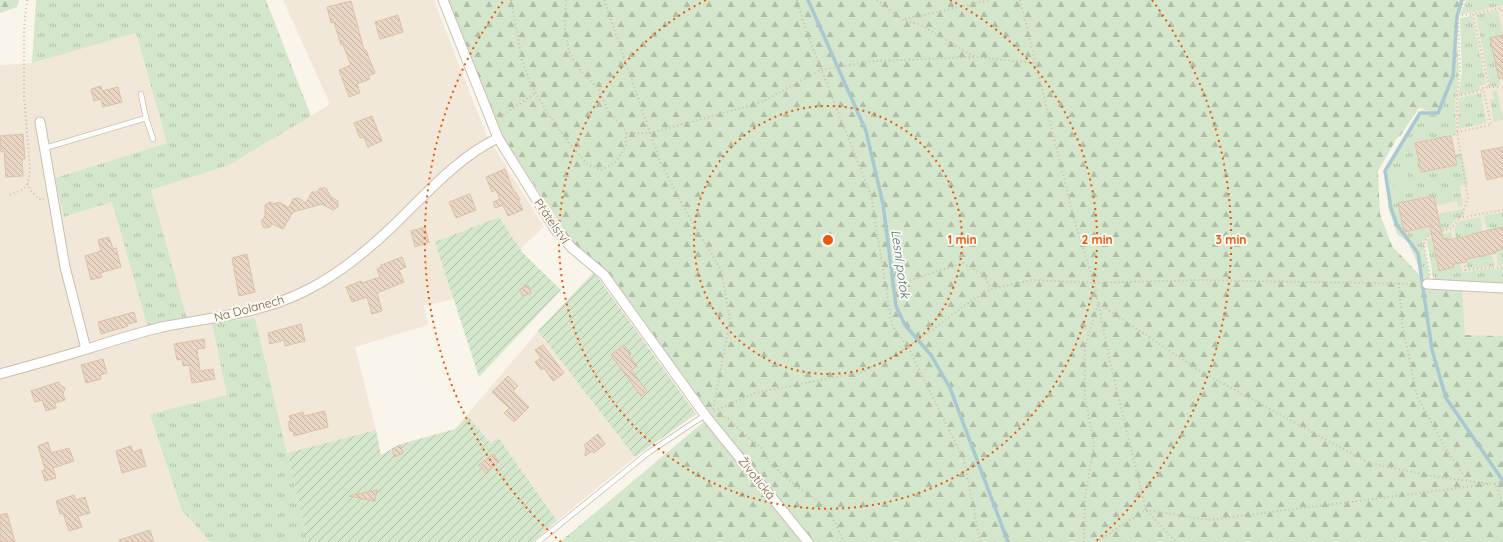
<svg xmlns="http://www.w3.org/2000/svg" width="1503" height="542" viewBox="0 0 1503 542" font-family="Quicksand,sans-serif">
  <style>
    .residential { fill: #f1e8da }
    .grass { fill: url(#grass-tufts) }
    .forest { fill: url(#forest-firs) }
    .park { fill: #d4e6cb }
    .garden { fill: url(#garden-furrows) }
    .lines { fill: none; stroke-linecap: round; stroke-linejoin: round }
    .stream { stroke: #a9c9d2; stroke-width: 3.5 }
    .building { fill: url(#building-back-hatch); stroke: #ddc0a9 }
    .service-casing { stroke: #cbbfb2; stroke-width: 6 }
    .minor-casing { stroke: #cbbfb2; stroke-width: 11 }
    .path { stroke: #d1bca9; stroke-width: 2; stroke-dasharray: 1 3; stroke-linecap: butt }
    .service { stroke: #fff; stroke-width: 4.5 }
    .minor { stroke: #fff; stroke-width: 9 }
    .ring { fill: none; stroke: #e8590c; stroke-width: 2; stroke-dasharray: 2 4 }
    .labels { text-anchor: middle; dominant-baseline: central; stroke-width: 4; stroke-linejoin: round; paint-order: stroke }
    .street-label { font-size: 12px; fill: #725f51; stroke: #fdf9f1 }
    .water-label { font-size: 13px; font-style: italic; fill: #4d7582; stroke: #fdf9f1 }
    .centre { fill: #e8590c; stroke: #fdf9f1; stroke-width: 2 }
    .ring-label { font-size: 12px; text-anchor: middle; font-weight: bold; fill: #e8590c; stroke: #fdf9f1; stroke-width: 4; stroke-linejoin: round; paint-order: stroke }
  </style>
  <defs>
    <pattern id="grass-tufts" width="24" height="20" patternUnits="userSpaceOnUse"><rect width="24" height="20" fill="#d4e6cb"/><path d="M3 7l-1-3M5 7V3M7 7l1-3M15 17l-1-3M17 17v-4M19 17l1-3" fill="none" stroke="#b0bea7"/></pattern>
    <pattern id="forest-firs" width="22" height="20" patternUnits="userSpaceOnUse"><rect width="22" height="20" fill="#d4e6cb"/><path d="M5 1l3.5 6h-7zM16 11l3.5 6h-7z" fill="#b0bea7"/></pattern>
    <pattern id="garden-furrows" width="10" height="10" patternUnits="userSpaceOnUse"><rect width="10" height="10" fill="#d4e6cb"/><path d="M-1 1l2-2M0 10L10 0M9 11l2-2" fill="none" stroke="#b0bea7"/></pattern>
    <pattern id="building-back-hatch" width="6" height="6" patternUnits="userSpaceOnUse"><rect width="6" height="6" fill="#ead6c4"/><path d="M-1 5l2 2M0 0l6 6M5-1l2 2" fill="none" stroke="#c2b1a2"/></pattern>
  </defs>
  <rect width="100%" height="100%" fill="#faf5eb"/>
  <g class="residential">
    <polygon points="283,0 434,0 486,134 544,227 520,249 499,217 435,242 454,299 424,306 428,325 355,347 376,430 287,453 255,318 227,395 151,414 182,511 211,542 0,542 0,65 32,63 136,33 167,143 55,178 65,217 229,165 330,104"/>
    <polygon points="1470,0 1503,0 1503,336 1465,335 1461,289 1393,206 1391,163 1432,93 1450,104 1465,68"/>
    <polygon points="538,331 635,457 557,521 498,437 491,445 455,429"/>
  </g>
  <g class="grass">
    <polygon points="36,0 266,0 311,116 229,165 151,190 187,319 148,327 112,202 64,217 55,178 167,143 136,33 32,63"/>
    <polygon points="1466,0 1503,0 1503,5 1460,15"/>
    <polygon points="1498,10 1503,35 1490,38 1500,85 1493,87 1490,85 1476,15"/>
    <polygon points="1472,16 1486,84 1479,86 1480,90 1459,95 1462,73 1460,18"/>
    <path d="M1457,35L1459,74L1455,101L1456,135L1415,143L1417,153H1418L1421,172L1457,164L1455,155L1462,153L1468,184L1460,186L1463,206L1458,207L1457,201L1437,205L1434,196L1400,203L1405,232L1438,225L1440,224L1438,214L1463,209L1465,215L1456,219L1448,229C1439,232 1429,232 1423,241L1431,283H1426L1408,242L1397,234L1388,207L1387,171L1421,114H1439L1454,77Z"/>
    <polygon points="1502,89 1497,91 1503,120 1494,122 1490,100 1494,99 1492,91"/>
    <polygon points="1481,93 1486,123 1458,129 1459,98"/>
    <polygon points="1503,212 1503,227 1487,231 1484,216"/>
    <path d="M1480,217L1483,232L1456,239C1455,232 1453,226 1460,221Z"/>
    <polygon points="1451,232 1453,240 1449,242 1448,239 1439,270 1454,267 1453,262 1459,260 1463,272 1503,268 1503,285 1434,284 1427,240 1432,236"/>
    <polygon points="1503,249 1503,265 1498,266 1496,251"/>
    <polygon points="1491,252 1494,266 1467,269 1466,259"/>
    <polygon points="255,318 308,542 211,542 182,511 150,414 227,395 212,323"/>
  </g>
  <g class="forest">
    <polygon points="0,0 19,0 17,7 0,13"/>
    <path d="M446,0H1461C1453,23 1457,50 1452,74C1450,87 1442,100 1437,112L1419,108L1400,136L1397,138L1378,171L1380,214L1392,246L1427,283L1426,289H1462L1465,335L1503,336V542H560L712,415L604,268L576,248L499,131Z"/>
  </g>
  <polygon class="park" points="1408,174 1410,189 1395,192 1393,176"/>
  <g class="garden">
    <polygon points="499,217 523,253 561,290 479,377 435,242"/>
    <polygon points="594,272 696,414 635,457 538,331"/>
    <polygon points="468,416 491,444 498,437 557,521 533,542 308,542 287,453 376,430 381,455 401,444 455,429"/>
  </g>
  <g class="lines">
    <g class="stream">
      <polyline points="808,0 866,131 883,204 896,306 905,325 931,355 950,388 1008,542"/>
      <polyline points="1462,0 1457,16 1453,76 1438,113 1420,113 1385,171 1391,208 1397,225 1418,253 1432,350 1446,398 1501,478 1503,482"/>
    </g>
  </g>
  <g class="building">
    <polygon points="351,1 364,50 366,50 375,73 368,76 370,79 357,84 360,93 349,97 339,70 351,65 343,45 341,45 334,22 331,23 327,7"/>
    <polygon points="398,15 403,32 380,39 375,22"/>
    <polygon points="1503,35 1503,78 1499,79 1490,38"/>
    <polygon points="101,86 102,91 118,87 122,102 103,107 101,99 94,101 91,89"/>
    <polygon points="372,116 382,141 368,147 364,137 360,138 354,123"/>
    <polygon points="23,134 25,159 22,159 23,176 6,177 4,151 1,152 0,136"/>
    <polygon points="1449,136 1451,136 1457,165 1421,172 1415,143"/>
    <polygon points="1503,147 1503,176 1487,180 1481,151"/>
    <polygon points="505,169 514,192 516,192 520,200 518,200 523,210 508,216 503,205 495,208 493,202 500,199 496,190 492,192 486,177"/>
    <polygon points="320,188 326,188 331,197 338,201 338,207 333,210 322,204 293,212 283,229 272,224 270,227 264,228 261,222 265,216 265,205 270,202 274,204 279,202 289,208 293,199 298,198 306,203 312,192 317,192"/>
    <polygon points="470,194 476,210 456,218 449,202"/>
    <polygon points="1434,196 1443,239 1448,238 1448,240 1472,235 1472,234 1503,227 1503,249 1496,251 1496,253 1466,259 1467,262 1453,264 1454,267 1439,271 1430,226 1404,232 1398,203"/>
    <polygon points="425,227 429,242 415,247 411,231"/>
    <polygon points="109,237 113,249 116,248 121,267 100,273 102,277 91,280 85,256 101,251 98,240"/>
    <polygon points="247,254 255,292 239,296 232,258"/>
    <polygon points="402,257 406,267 399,270 404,282 377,293 382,311 372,314 367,297 352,302 346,287 361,281 362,283 380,277 377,269 381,267 381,265"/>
    <polygon points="528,285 531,293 523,296 520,289"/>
    <polygon points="134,312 137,322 127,324 128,326 101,334 98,322"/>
    <polygon points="301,324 305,341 285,346 284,340 270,344 268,333"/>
    <polygon points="204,339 205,348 197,349 200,371 213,369 215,379 192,383 189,365 183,366 182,359 177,360 174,344"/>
    <polygon points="543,345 564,373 553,381 544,368 541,370 535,362 541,358 535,350"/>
    <polygon points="624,345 631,354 629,356 637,366 631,370 647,391 641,396 611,355"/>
    <polygon points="103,359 107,373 100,375 101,379 86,383 81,365"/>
    <polygon points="508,376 518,386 513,391 529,407 514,422 504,413 509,408 492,392"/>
    <polygon points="59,382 60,385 65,388 63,394 65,400 55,403 56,408 46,411 42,400 35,402 31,391"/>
    <polygon points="325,411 328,427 294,436 293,431 290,431 288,422 291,421 289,416 303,412 304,416"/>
    <polygon points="598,434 605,444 594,453 592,451 585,456 586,448 584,445"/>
    <polygon points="48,442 51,453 69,448 74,461 53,468 56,478 45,481 42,471 45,469 38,446"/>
    <polygon points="400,445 403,453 395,457 392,449"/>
    <polygon points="131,446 133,452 141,449 146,466 122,473 116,451"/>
    <polygon points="493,454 499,462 486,473 479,465"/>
    <polygon points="377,490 375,501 349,496"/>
    <polygon points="74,495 76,500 85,497 90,513 78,516 82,527 69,531 63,513 60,514 56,501"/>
    <polygon points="7,513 15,542 0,542 0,515"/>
    <polygon points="150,530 154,542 120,542 119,540"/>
  </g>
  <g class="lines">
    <g class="service-casing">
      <g id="service">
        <polyline points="141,94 146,118"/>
        <polyline points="45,148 146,118 153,139"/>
        <polyline points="538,542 648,453 705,415"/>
      </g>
    </g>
    <g class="minor-casing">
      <g id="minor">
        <polyline points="443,0 498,138 555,229 572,248 604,275 705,415 808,542"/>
        <polyline points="40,122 65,267 86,349"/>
        <polyline points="1427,284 1503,288"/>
        <path d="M0,374C29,366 58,358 87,349C112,341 137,333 162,327C211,317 260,314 305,291C338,275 368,250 394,225C426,194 458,157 498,138"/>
      </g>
    </g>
    <g class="path">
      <polyline points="27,0 24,29 24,96 30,170 28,184 30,190 39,199 44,199"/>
      <polyline points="511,0 522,60 531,85 548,114 569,143 587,164 601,170 615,163 626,146 626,133 622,125 608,111 598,88 581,71 569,52 565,30 566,0"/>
      <polyline points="604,0 660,161 683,206 721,270 730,321 713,409"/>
      <polyline points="797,0 806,31 871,195 892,325 908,347 964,460 979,536 981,542"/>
      <polyline points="877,0 903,20 921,25 975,57 1035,63"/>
      <polyline points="1020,0 1074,219 1094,283 1110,362 1146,510 1096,542"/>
      <polyline points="1458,16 1473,14"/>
      <polyline points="905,19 991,0"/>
      <polyline points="1489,87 1501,87"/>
      <polyline points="1457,96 1483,90"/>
      <polyline points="500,117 535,93"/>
      <polyline points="1457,132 1491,125 1483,88 1489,87 1473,14 1501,8 1503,13"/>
      <polyline points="626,133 650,133 760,103 821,70 874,61 975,57"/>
      <polyline points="10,195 22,190 28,184"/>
      <polyline points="1459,218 1503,210"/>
      <polyline points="1464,262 1465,270 1503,267"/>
      <polyline points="1430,275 1424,242 1429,235 1452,228 1461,216 1468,199 1457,132 1457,96 1460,71 1458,16 1464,0"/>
      <polyline points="1399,283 1402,323 1417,396 1444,446 1467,480"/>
      <polyline points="887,288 963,263 983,274 991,289"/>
      <polyline points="714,411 755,393 861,372 895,355 935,328 965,305 991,289 1032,280 1094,283 1197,280 1418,284"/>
      <polyline points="717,414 730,420 746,436 760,446 770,463 797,487 817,500 832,516 844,542"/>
      <polyline points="1495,484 1503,481"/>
      <polyline points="1146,510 1209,520 1490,484"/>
      <polyline points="1147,511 1176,542"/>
      <polyline points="1084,542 1085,499 1094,445 1085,397 1085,347 1098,303 1200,371 1369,463 1437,477 1495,484 1503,504"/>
    </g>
    <use href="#service" class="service"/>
    <use href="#minor" class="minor"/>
  </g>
  <g class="ring">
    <circle cx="828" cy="240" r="134"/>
    <path d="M950 0A269 269 0 1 1 706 0"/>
    <path d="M561 542A403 403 0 0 1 504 0M1152 0A403 403 0 0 1 1095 542"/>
  </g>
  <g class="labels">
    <g class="street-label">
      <text transform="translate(552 221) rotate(55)">Přátelství</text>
      <text transform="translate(249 308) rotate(-15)">Na Dolanech</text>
      <text transform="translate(757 478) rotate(51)">Životická</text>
    </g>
    <g class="water-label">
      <text transform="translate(901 264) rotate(82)">Lesní potok</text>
    </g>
  </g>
  <circle cx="828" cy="240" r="6" class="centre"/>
  <g class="ring-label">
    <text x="962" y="244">1 min</text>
    <text x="1097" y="244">2 min</text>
    <text x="1231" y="244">3 min</text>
  </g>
</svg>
